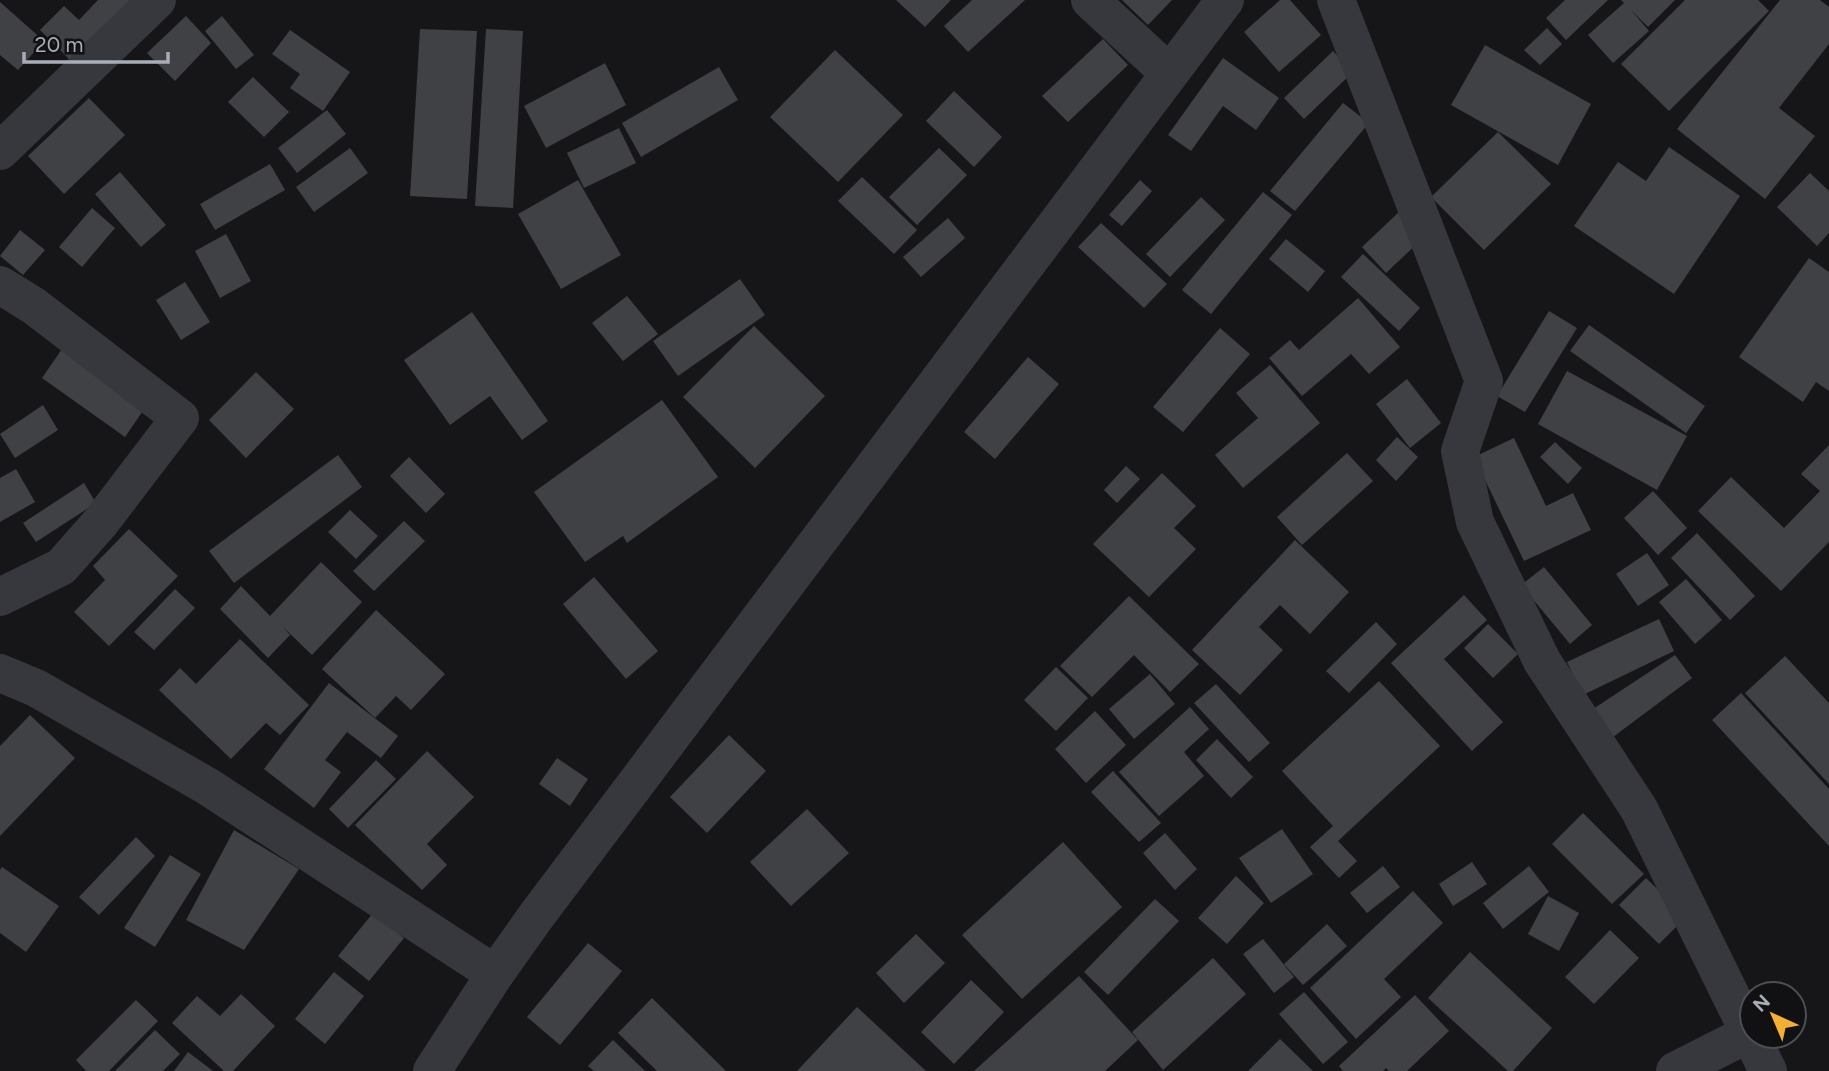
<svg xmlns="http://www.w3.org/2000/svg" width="1829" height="1071" viewBox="0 0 1829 1071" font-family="Figtree,sans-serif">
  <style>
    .building { fill: #404145 }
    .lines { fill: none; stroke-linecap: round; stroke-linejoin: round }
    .minor { stroke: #37383d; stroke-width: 38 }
  </style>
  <rect width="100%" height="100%" fill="#161618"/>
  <g class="building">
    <polygon points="98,0 131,0 78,68 40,30 64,6 79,20"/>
    <polygon points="896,0 951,0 925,27"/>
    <polygon points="972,0 1025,0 968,52 944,26"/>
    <polygon points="1122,0 1172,0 1148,25"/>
    <polygon points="1280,0 1290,0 1321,35 1279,72 1244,32"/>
    <polygon points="1565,0 1608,0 1566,40 1546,18"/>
    <polygon points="1621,0 1675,0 1648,27 1631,10 1649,31 1613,63 1588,35 1624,3"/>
    <polygon points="1685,0 1758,0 1769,11 1669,111 1621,64"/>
    <polygon points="1780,0 1820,0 1829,7 1829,44 1779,108 1815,136 1765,199 1677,129"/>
    <polygon points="0,2 44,41 18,70 0,55"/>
    <polygon points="186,16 211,43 175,81 147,53"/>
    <polygon points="222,16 254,55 236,69 205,31"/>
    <polygon points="1547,28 1562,44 1540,65 1524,50"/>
    <polygon points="420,29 477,31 467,199 410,196"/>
    <polygon points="486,29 523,31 513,208 475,206"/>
    <polygon points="290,30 350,72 323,111 290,88 300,74 272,54"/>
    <polygon points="1103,39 1128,65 1068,122 1042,96"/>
    <polygon points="1485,45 1591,104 1558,165 1451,105"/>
    <polygon points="835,50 903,115 838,182 770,117"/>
    <polygon points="1333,51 1353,72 1304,119 1284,98"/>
    <polygon points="1223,58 1279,98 1256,130 1223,106 1191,151 1168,135"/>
    <polygon points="605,63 626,105 546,148 524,106"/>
    <polygon points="719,67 738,100 641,157 622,123"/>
    <polygon points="253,77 289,112 264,137 228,102"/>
    <polygon points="954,91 1002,137 974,167 926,121"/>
    <polygon points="89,98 125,135 64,194 28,156"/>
    <polygon points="1343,103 1369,123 1295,211 1270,191"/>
    <polygon points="327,110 346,134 297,173 278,148"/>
    <polygon points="619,128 636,163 584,188 567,153"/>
    <polygon points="1498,132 1551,184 1484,250 1431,197"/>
    <polygon points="1669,147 1740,196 1674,294 1574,226 1618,162 1646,181"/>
    <polygon points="350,148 368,173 314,212 296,187"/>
    <polygon points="939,148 967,175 917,225 889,197"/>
    <polygon points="270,164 285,190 215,230 200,204"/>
    <polygon points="120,172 166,225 141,247 95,194"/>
    <polygon points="1810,173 1829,191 1829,233 1817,246 1777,207"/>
    <polygon points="862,177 917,230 894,254 838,201"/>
    <polygon points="578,180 621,255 561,289 518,214"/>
    <polygon points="1140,180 1152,191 1122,226 1109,215"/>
    <polygon points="1263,192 1292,215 1211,314 1182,290"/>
    <polygon points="1201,197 1225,220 1170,277 1146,254"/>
    <polygon points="92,208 115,228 82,267 59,247"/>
    <polygon points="1400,211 1424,237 1386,273 1362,247"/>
    <polygon points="948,218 965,238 921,277 903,257"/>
    <polygon points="1101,223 1167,284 1144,308 1078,247"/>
    <polygon points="20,230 45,250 23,275 0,256"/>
    <polygon points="226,234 251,281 220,298 195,251"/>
    <polygon points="1286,239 1325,271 1308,292 1269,259"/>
    <polygon points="1363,254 1420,308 1399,331 1341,277"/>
    <polygon points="1809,258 1829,272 1829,391 1816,382 1803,402 1739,357"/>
    <polygon points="740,279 765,315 678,376 653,341"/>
    <polygon points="185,282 210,322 181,340 156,300"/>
    <polygon points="627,296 658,334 623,361 592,323"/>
    <polygon points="1358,298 1400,347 1369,374 1351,354 1302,396 1269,358 1290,340 1299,350"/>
    <polygon points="1549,311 1577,328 1525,412 1497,396"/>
    <polygon points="472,312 548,421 522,440 490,396 450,425 404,360"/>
    <polygon points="1589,325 1705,406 1686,433 1570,351"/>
    <polygon points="754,326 825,396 755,468 683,397"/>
    <polygon points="1220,328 1250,354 1183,432 1153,407"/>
    <polygon points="64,346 147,405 125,437 42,378"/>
    <polygon points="1028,357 1059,384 995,459 964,432"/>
    <polygon points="1270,365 1320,423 1243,488 1215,455 1258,418 1236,393"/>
    <polygon points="1567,371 1687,436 1657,490 1538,424"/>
    <polygon points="256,372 294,409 246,458 209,420"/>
    <polygon points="1407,379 1441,423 1410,448 1376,404"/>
    <polygon points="662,400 718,477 627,543 623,536 585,562 534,492"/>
    <polygon points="43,405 58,430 15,458 0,434"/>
    <polygon points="1397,437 1418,457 1396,481 1376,460"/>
    <polygon points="1514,438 1546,506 1573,493 1591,530 1524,561 1474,457"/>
    <polygon points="1555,442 1582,468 1568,484 1540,457"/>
    <polygon points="1829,445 1829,542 1781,591 1698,511 1731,477 1784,528 1820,491 1801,474"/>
    <polygon points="1347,453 1373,481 1302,545 1277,517"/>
    <polygon points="338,455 362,487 234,583 209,551"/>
    <polygon points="409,457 445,494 426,513 390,476"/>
    <polygon points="1126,466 1140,479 1117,503 1104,490"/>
    <polygon points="16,469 35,502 0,522 0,478"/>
    <polygon points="1162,473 1196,506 1174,528 1196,549 1149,597 1093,544"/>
    <polygon points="84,483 96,503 36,542 23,523"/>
    <polygon points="1653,491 1687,528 1658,555 1624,518"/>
    <polygon points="350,510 378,536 356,559 328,532"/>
    <polygon points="404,521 425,541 374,591 353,571"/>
    <polygon points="129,529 178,576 109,646 74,612 105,580 93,566"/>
    <polygon points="1697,533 1755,596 1730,620 1671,558"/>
    <polygon points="1295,540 1349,592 1310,634 1280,605 1259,627 1283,650 1240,695 1192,650"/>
    <polygon points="1647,553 1669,585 1638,606 1616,574"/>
    <polygon points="321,562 362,602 312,655 283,627 290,635 268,658 220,609 241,586 270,616"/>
    <polygon points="1544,567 1592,625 1570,644 1521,585"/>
    <polygon points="594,577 658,651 626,679 563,604"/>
    <polygon points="1686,579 1722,620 1695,644 1659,602"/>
    <polygon points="175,589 195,608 154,650 134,632"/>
    <polygon points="1464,595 1487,620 1444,659 1503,722 1472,751 1391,663"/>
    <polygon points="1129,596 1199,664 1170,692 1134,655 1092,697 1060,666"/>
    <polygon points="376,610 445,674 411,710 396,696 375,718 322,669"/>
    <polygon points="1659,619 1674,651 1583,695 1567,662"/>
    <polygon points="1376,622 1397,644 1349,693 1326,671"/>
    <polygon points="1488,624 1518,654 1493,678 1464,648"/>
    <polygon points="240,639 309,705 280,735 266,723 231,759 159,690 180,668 196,684"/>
    <polygon points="1675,655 1692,678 1613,737 1593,709"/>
    <polygon points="1785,656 1829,703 1829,784 1745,693"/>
    <polygon points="1056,667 1088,698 1056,731 1024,700"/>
    <polygon points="1150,674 1175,704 1134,739 1109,709"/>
    <polygon points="1379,681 1440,746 1338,841 1357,861 1339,878 1310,847 1333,826 1282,771"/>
    <polygon points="329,683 398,736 381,758 347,732 325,760 341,772 314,808 264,769"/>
    <polygon points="1216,684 1270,743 1249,762 1194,703"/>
    <polygon points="1741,693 1829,789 1829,846 1712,720"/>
    <polygon points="1190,707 1209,729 1184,752 1204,776 1159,816 1119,772"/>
    <polygon points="1095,711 1126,745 1086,783 1055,749"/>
    <polygon points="30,715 75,758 0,836 0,746"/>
    <polygon points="729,735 766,771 707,833 670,797"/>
    <polygon points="1217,739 1253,777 1231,798 1196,760"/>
    <polygon points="427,751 474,797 427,844 447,865 422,890 355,825"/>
    <polygon points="557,758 588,779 570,806 539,784"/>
    <polygon points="376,760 396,779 348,828 329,809"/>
    <polygon points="1113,771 1161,823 1139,842 1091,792"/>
    <polygon points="807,809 849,853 791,906 750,862"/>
    <polygon points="1583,813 1644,874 1612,904 1552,844"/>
    <polygon points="1282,829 1313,874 1271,903 1239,858"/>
    <polygon points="234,830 299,869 244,950 186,920"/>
    <polygon points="1165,833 1197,869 1175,890 1143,853"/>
    <polygon points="136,837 155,856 99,915 79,897"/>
    <polygon points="1063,842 1122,907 1022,999 962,935"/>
    <polygon points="170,855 201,874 155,947 124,928"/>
    <polygon points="1472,862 1487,884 1453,906 1439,884"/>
    <polygon points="1383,866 1400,887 1367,913 1350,893"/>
    <polygon points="1529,866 1549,892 1503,929 1483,903"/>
    <polygon points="2,867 59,906 26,952 0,933 0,870"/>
    <polygon points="1236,876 1264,903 1227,944 1198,918"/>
    <polygon points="1646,878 1686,917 1659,944 1619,905"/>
    <polygon points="1413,891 1443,923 1384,979 1401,997 1356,1039 1310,988"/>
    <polygon points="1548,896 1579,913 1559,951 1528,934"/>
    <polygon points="1155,899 1179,921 1108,995 1084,972"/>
    <polygon points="373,913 404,938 369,981 338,956"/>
    <polygon points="1327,924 1347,946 1303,985 1284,964"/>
    <polygon points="1610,930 1639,958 1594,1004 1565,977"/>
    <polygon points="916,934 945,963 904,1003 876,973"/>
    <polygon points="1263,939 1294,977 1274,993 1243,954"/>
    <polygon points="588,943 622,971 560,1045 527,1017"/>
    <polygon points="1470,952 1552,1028 1513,1071 1508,1071 1428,998"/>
    <polygon points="1213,958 1246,994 1163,1070 1132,1032"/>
    <polygon points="334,972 364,996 325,1044 295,1019"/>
    <polygon points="1079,976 1138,1040 1105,1071 974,1071"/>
    <polygon points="971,980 1004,1012 954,1064 921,1032"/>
    <polygon points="1304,992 1348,1042 1323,1064 1279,1014"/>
    <polygon points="241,994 275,1026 233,1071 224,1071 172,1023 197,996 220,1016"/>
    <polygon points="1415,995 1449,1031 1407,1071 1389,1071 1386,1068 1383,1071 1343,1071 1339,1066"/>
    <polygon points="652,998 726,1071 657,1071 618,1033"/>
    <polygon points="136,1000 158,1021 109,1071 86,1071 76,1060"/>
    <polygon points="857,1007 926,1071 797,1071"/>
    <polygon points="155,1030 180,1054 163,1071 115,1071"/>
    <polygon points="1280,1039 1313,1071 1248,1071"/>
    <polygon points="613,1040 645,1071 594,1071 588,1066"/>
    <polygon points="188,1052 213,1071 174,1071"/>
  </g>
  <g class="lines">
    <g class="minor">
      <polyline points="1090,0 1169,73"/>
      <polyline points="1336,0 1484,381 1460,451 1475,522 1542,661 1639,809 1768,1071"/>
      <polyline points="0,151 157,0"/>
      <polyline points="0,285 34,306 180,418 100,523 61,567 0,597"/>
      <polyline points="0,673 36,688 207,786 495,974"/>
      <polyline points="432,1071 495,974 537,915 1225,0"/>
      <polyline points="1675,1071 1750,1033"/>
    </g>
  </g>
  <g transform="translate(1773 1015) rotate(316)"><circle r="33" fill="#111113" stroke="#4d4f55" stroke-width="2"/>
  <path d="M0-5L12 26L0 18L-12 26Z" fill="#f2b134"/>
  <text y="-10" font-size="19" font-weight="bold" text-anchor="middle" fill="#a8adb8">N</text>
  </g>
  <path d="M24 52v10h144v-10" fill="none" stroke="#a8adb8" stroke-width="3.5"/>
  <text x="35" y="52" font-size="21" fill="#a8adb8" stroke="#111113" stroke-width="5" paint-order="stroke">20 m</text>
</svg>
